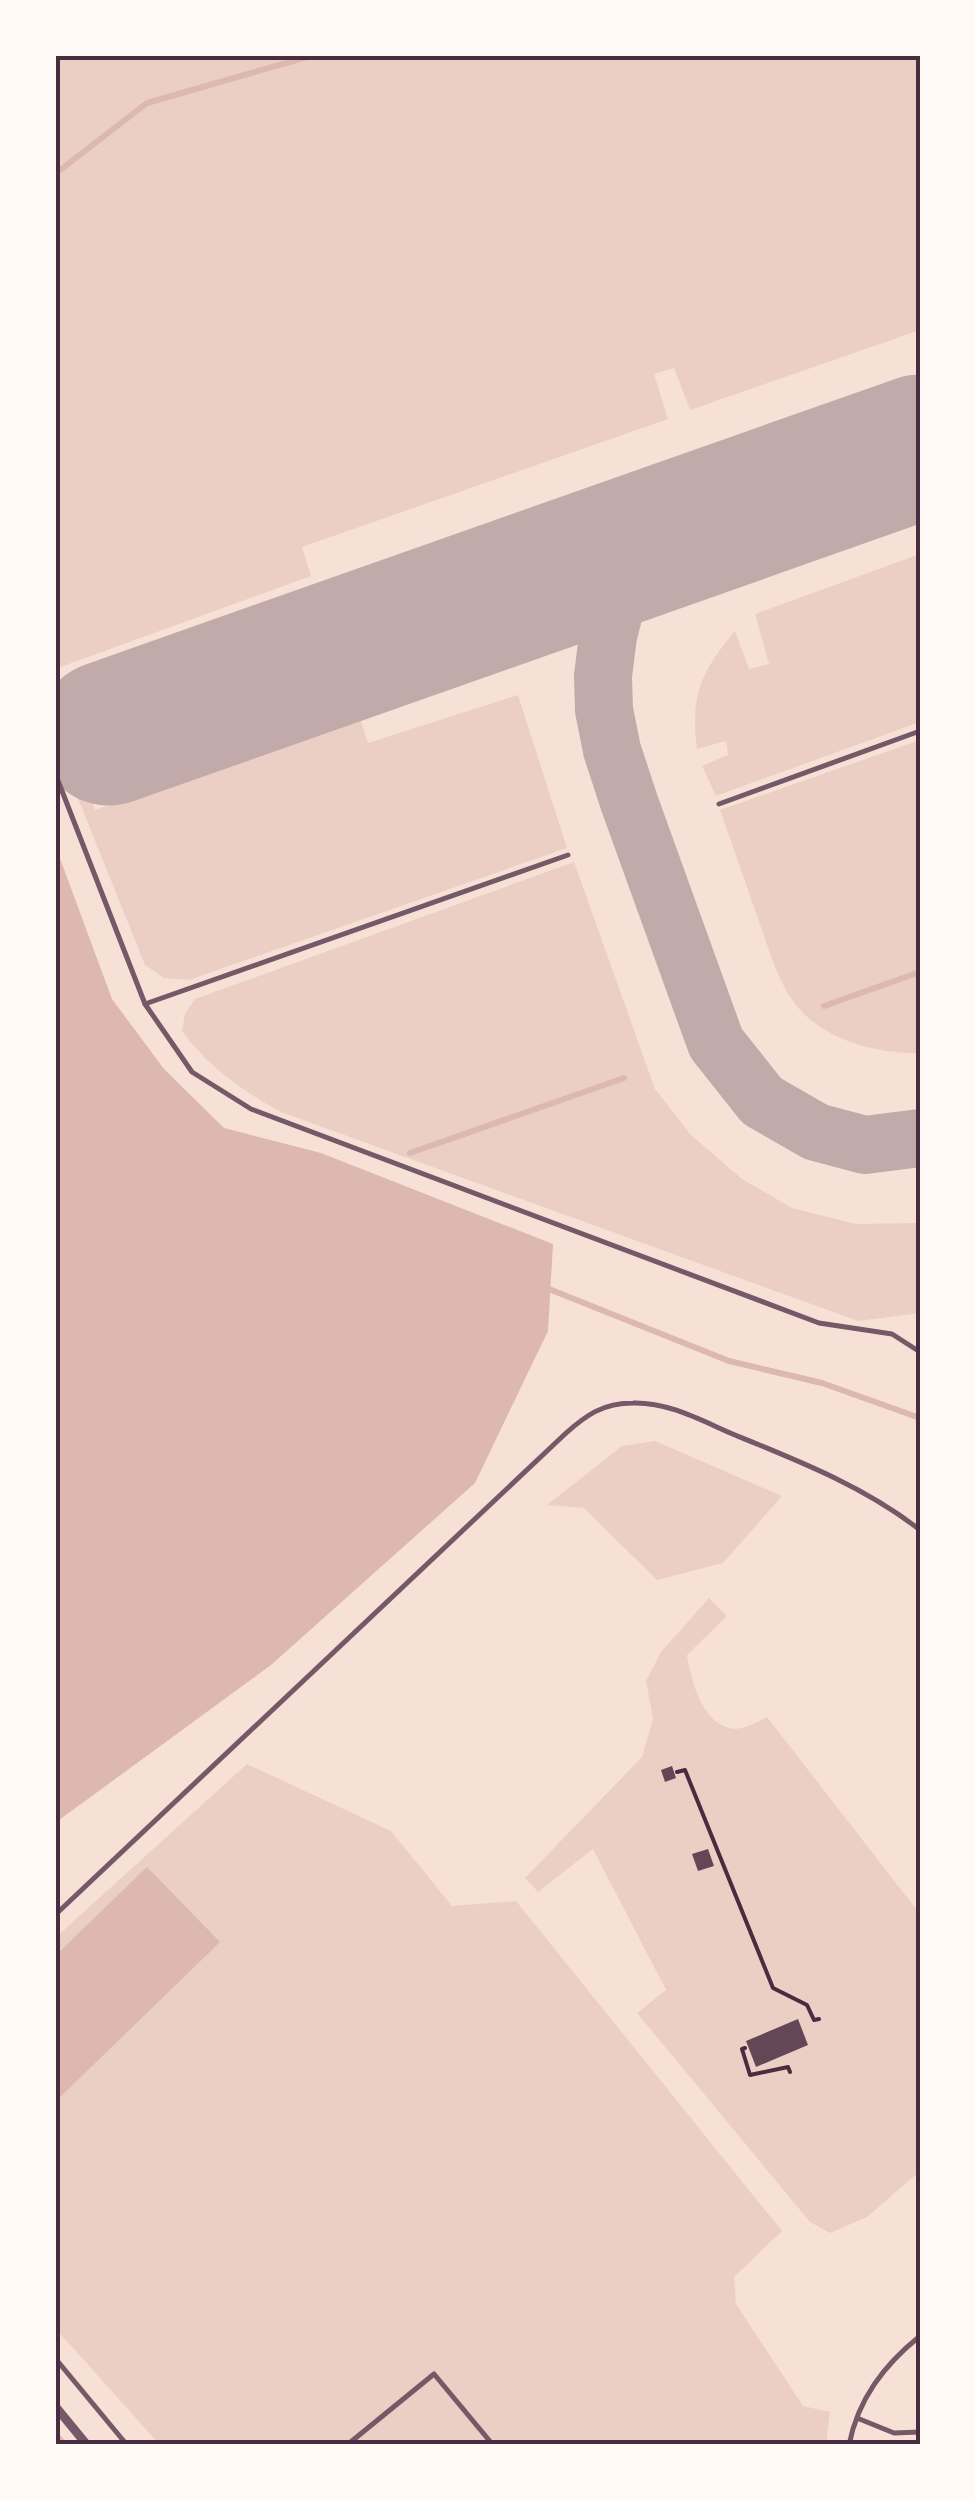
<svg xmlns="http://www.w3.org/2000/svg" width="975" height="2500" viewBox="0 0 975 2500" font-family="Karla,sans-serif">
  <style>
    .green { fill: #ebcfc5 }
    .water { fill: #dcb8b0 }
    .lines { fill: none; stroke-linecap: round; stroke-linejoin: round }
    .stream { stroke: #dcb8b0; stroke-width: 6 }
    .taxiway { stroke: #c3aaaa; stroke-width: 58 }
    .runway { stroke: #c3aaaa; stroke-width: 145 }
    .building { fill: #644757 }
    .path { stroke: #4a2c40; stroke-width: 4 }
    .service { stroke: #755966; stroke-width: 5 }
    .minor { stroke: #755966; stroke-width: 9 }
    .neatline { fill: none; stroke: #4a2c40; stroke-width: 4 }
  </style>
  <rect width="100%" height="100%" fill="#f7e1d7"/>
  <g class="green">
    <polygon points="55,55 920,55 920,330 690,410 674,368 654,374 668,419 302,547 311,576 55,669"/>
    <path d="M920,554V722L716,796L702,766L728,755L726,741L697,749C690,695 701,672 735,631L749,669L769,664L755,614Z"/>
    <polygon points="518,695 567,848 189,980 164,978 145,965 55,741 55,701 95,810 359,716 368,743"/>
    <path d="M920,740V1053C877,1054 823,1040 795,1004C778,981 770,953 761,927C747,888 734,849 720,810Z"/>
    <path d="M574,862L655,1089L691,1135L742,1179L792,1208L856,1224L920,1223V1313L858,1321L281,1112C244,1092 207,1066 182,1031L185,1014L195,999Z"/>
    <polygon points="655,1441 782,1496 723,1563 657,1580 584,1508 547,1505 622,1446"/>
    <path d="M709,1598L727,1616L687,1655C691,1679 701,1721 729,1728C742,1731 755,1723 767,1717L920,1914V2171L867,2217L830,2233L810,2222L637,2013L666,1990L593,1849L538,1892L525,1878L642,1757L653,1719L646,1681L661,1652Z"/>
    <polygon points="247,1764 391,1831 452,1906 516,1901 782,2231 734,2277 736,2304 803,2406 830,2412 826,2445 160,2445 55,2328 55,1938"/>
  </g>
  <g class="water">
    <polygon points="55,845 112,999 164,1069 224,1128 321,1153 553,1244 548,1331 475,1483 271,1665 55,1823"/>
    <polygon points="147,1867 220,1942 55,2102 55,1956"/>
  </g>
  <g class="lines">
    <g class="stream">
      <polyline points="55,174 147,103 314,55"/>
      <polyline points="824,1006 920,972"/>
      <polyline points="410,1153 624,1078"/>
      <polyline points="544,1287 729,1361 822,1383 920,1418"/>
      <polyline points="55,2434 65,2445"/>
    </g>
    <polyline class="taxiway" points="630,549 608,636 603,676 604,710 612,750 629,802 716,1043 762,1101 816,1132 865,1145 920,1138"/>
    <polyline class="runway" points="109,733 920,447"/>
  </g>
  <g class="building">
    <polygon points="672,1766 676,1778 665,1782 661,1770"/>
    <polygon points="708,1849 714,1866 698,1871 692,1854"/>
    <polygon points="798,2019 808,2045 756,2067 746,2041"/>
  </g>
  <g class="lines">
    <g class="path">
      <polyline points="677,1772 685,1770 773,1988 807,2005 814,2020 819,2019"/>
      <polyline points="745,2048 742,2049 750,2075 788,2067 790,2072"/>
    </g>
    <g class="service">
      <polyline points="55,773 145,1004 192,1072 251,1109 819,1323 892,1334 920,1352"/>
      <polyline points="719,804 920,731"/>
      <polyline points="145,1004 568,855"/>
      <path d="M55,1915L565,1434C586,1415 603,1403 633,1403C669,1402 702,1421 735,1435C799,1461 865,1487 920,1530"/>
      <polyline points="55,2358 127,2445"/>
      <polyline points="857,2418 894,2433 920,2432"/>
      <polyline points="347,2445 434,2374 493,2445"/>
      <path d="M849,2445C858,2399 884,2365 920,2336"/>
    </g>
    <polyline class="minor" points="55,2406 87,2445"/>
  </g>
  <rect width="975" height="2500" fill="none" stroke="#fffaf5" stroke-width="115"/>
  <rect x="58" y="58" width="860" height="2384" class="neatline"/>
</svg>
